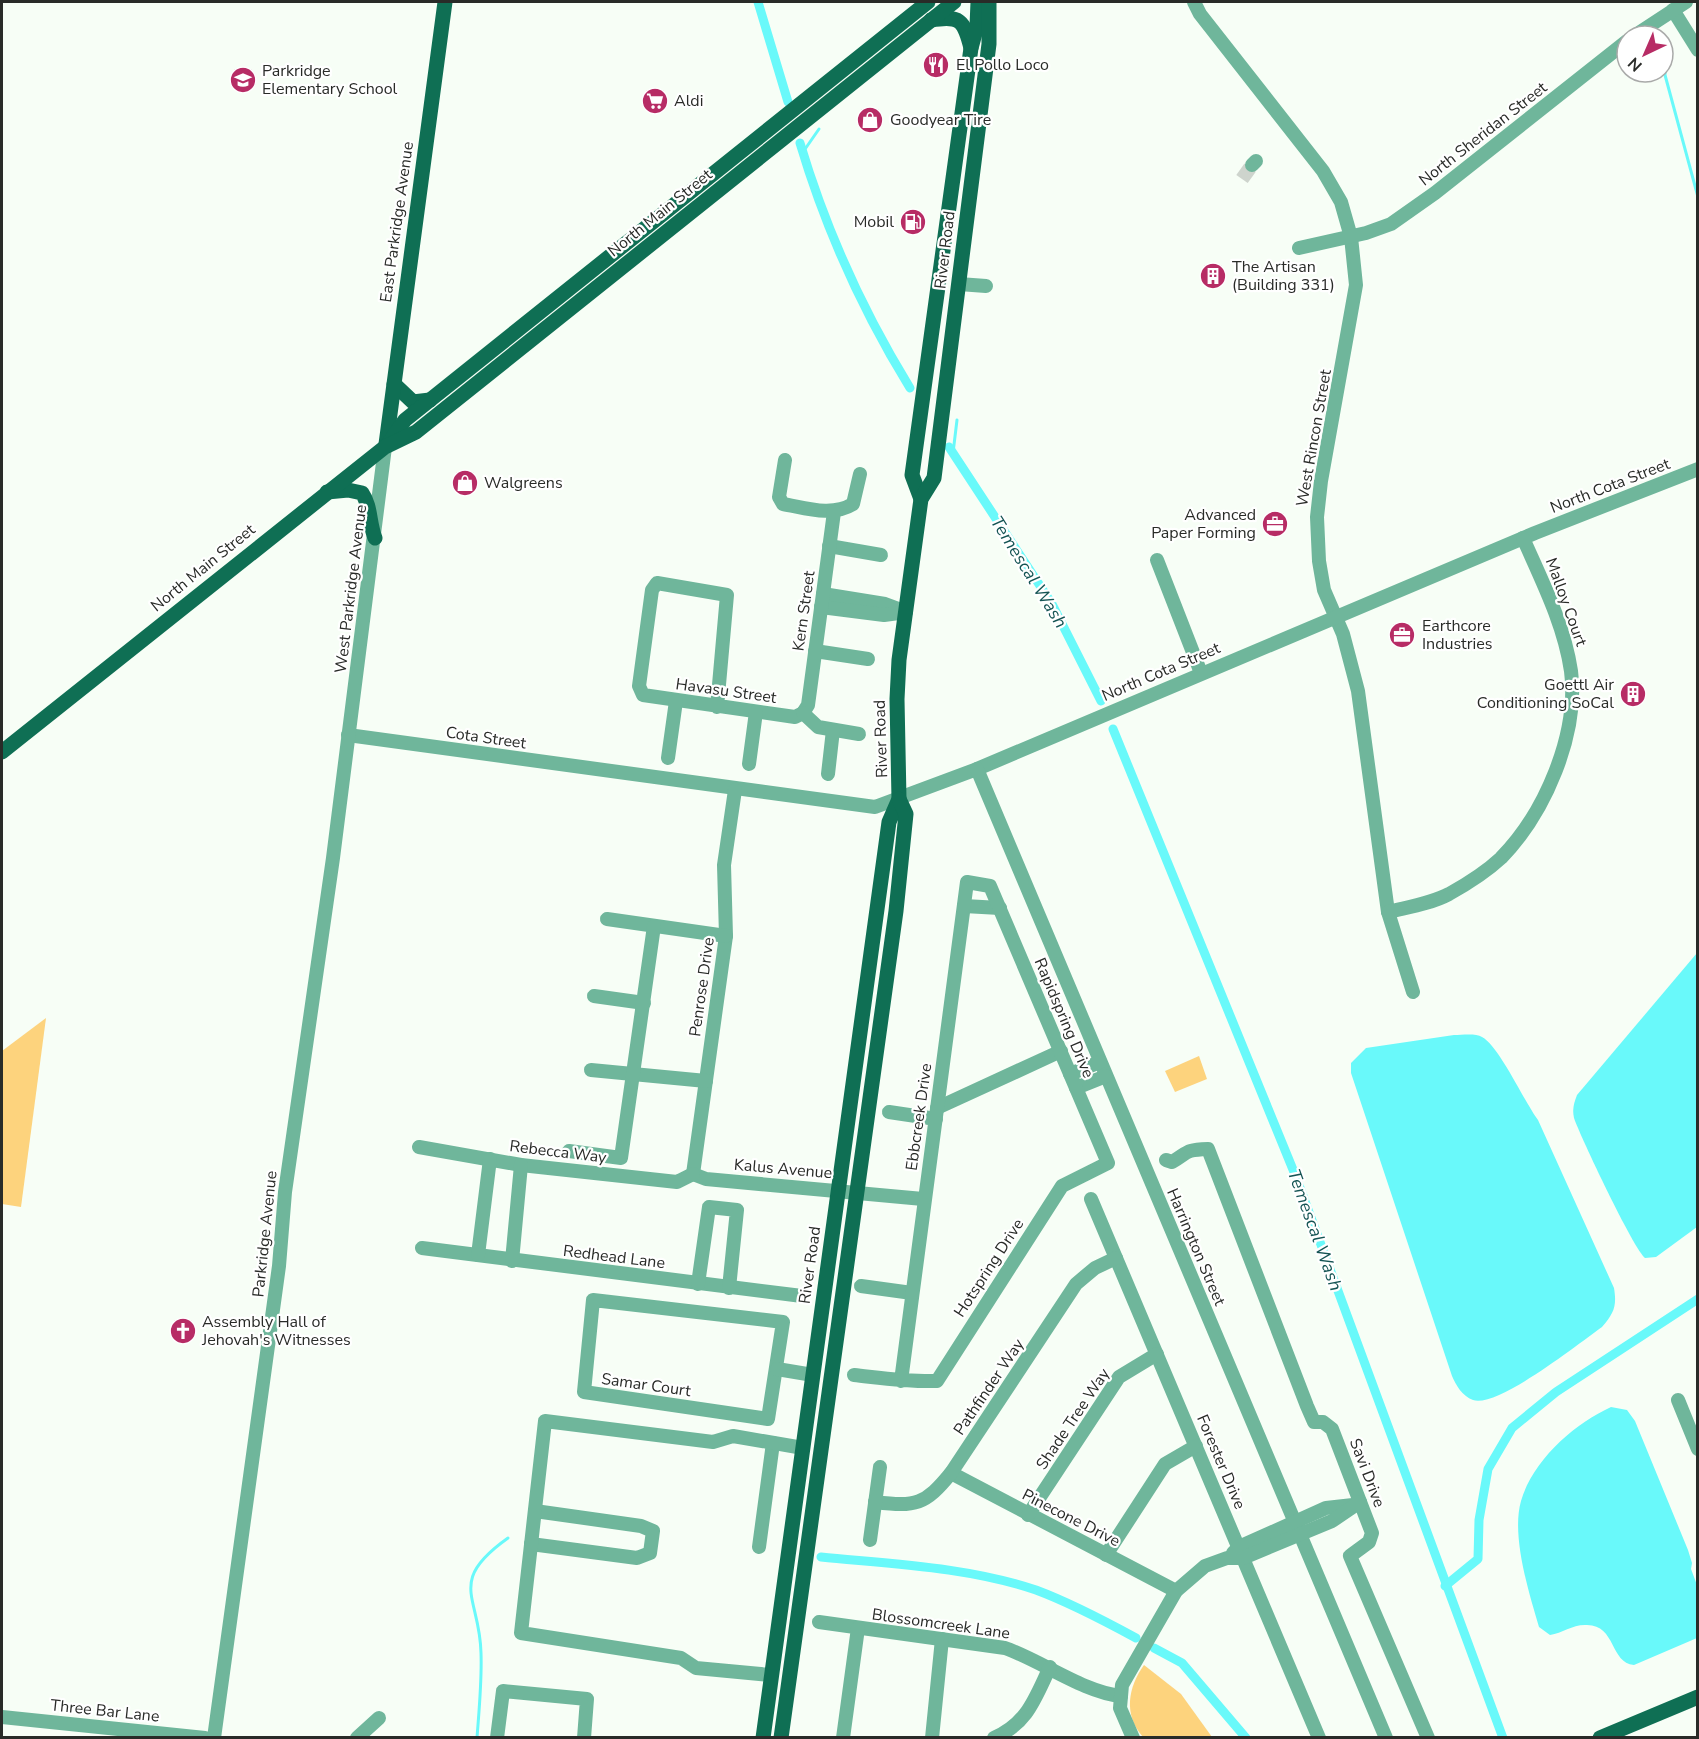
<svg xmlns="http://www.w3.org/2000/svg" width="1699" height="1739" viewBox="0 0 1699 1739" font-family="'Nunito Sans',sans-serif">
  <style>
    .green { fill: #fdd37d }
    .water { fill: #69f9fa }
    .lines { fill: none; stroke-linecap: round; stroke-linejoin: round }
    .stream { stroke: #69f9fa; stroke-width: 3 }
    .canal { stroke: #69f9fa; stroke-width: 9 }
    .minor-tunnel { stroke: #ced4cd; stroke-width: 14; stroke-dasharray: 14 7; stroke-linecap: butt }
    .minor { stroke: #6fb69b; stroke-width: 14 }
    .major { stroke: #0f6f54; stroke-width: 15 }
    .labels { text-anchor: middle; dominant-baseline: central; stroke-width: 4.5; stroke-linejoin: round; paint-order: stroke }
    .poi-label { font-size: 16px; fill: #292b28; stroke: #fff; text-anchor: start }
    .street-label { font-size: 16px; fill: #292b28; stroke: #fff }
    .water-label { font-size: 18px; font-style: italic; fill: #155454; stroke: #fff }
  </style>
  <rect width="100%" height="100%" fill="#f7fef6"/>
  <g class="green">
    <polygon points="46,1018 21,1207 2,1204 2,1051"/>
    <polygon points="1199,1056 1207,1079 1175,1092 1165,1071"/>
    <path d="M1144,1665L1181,1694L1212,1737H1143C1123,1715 1128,1687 1144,1665Z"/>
  </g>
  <g class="water">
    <path d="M1697,953V1227L1656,1257L1645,1258C1634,1250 1580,1136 1574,1118C1572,1109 1574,1103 1577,1095Z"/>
    <path d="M1454,1035C1462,1035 1476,1033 1482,1037C1499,1046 1524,1101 1538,1120L1614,1288C1617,1306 1614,1313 1602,1327C1578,1344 1498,1408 1473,1400C1462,1396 1456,1385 1452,1376L1351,1073V1063L1366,1048Z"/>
    <path d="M1611,1407L1627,1410L1635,1421L1688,1550L1692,1563L1691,1569L1697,1585V1638L1634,1665C1610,1663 1616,1625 1587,1625C1573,1624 1563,1633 1550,1635L1539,1627C1529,1593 1511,1536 1521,1501C1533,1460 1574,1424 1611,1407Z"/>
  </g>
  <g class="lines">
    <g class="stream">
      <polyline points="1667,45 1665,75 1698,197"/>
      <polyline points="803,152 819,129"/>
      <polyline points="953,453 957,420"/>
      <path d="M477,1738C479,1710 482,1681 481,1653C480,1596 446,1582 508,1538"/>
    </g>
    <g class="canal">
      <polyline points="758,2 788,102"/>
      <path d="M800,143C826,230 862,310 910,388"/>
      <polyline points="949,447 1052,604 1101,701"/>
      <polyline points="1113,729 1296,1177 1503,1738"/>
      <path d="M821,1557C892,1564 968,1567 1036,1590C1071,1603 1103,1620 1136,1638"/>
      <polyline points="1445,1586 1478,1559 1479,1520 1488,1469 1512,1428 1556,1392 1698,1299"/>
      <polyline points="1154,1648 1182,1663 1246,1738"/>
    </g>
    <polyline class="minor-tunnel" points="1242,179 1252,165"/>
    <g class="minor">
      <polyline points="1194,2 1200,14 1323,171 1341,202 1351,237 1356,285 1321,481 1317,517 1319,561 1324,590 1343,634 1358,691 1388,912 1413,992"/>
      <polyline points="1673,10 1698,50"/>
      <polyline points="1634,36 1686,2"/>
      <polyline points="1252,165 1256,161"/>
      <polyline points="1299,248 1366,233 1391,224 1435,193 1627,41"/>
      <polyline points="959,284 986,286"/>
      <path d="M785,460L779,497L783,504C806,508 832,517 853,504L860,474"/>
      <polyline points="829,546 881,555"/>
      <polyline points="1157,560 1201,673"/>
      <polyline points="823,594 885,604 904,611"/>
      <polyline points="821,607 884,615 906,612"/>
      <polyline points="815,651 868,659"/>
      <polyline points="717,707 727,595 657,583 652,590 639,686 643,695 795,717 803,713"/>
      <polyline points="803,713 808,705 834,512"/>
      <polyline points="803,713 818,727 859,734"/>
      <polyline points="348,735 875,807 977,769 1535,533 1698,469"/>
      <polyline points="668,758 676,701"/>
      <polyline points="749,764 756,712"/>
      <polyline points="977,769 1386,1738"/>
      <polyline points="828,774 833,730"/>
      <polyline points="735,790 724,865 726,936 693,1174 706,1179 923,1199"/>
      <polyline points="964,906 1000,908"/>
      <path d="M1388,912C1408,907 1430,904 1449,894C1467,884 1486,872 1501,858C1545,813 1579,734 1571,671C1564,624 1542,581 1523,538"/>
      <polyline points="607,919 726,936"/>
      <polyline points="594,996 644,1003"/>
      <polyline points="591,1070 706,1081"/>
      <polyline points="1070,1074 1100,1062"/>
      <polyline points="1076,1088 1106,1076"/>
      <polyline points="937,1108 1061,1051"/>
      <polyline points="889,1112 936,1119"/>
      <polyline points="419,1147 521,1165 677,1182 693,1174"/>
      <polyline points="569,1151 621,1158 654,926"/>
      <path d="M1166,1160L1172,1162C1189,1152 1184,1150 1208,1149L1307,1406L1314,1422H1323L1332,1429L1372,1533L1369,1542L1350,1556L1428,1738"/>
      <polyline points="1091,1199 1319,1738"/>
      <polyline points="422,1248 802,1296"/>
      <polyline points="478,1255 490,1159"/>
      <polyline points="512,1261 521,1165"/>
      <polyline points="698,1284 709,1207 737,1210 729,1288"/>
      <polyline points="861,1286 912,1293"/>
      <polygon points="593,1300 783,1322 768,1419 584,1392"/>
      <polyline points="777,1369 813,1375"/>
      <path d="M854,1375C882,1378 909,1382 937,1381L1062,1186L1108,1163L990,886L967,882L901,1381"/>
      <polyline points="1678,1400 1698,1449"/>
      <polyline points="951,1473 1176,1591"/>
      <path d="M875,1502C916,1507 925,1505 951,1473L1076,1284L1095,1268L1116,1258"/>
      <polyline points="1028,1515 1119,1377 1157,1354"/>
      <polyline points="870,1540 880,1467"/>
      <polyline points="531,1544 637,1558 650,1553 653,1531 641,1526 535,1511"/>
      <polyline points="759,1547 773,1443"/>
      <polyline points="1233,1553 1239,1547 1326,1508 1353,1505"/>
      <polyline points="1106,1555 1165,1464 1196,1446"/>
      <path d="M819,1622L1005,1648C1042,1661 1083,1692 1121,1696"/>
      <polyline points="771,1675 696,1668 681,1658 521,1633 545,1421 713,1442 733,1436 803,1448"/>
      <polyline points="2,1717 205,1738"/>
      <polyline points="214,1738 279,1266 285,1192 333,858 385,447"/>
      <polyline points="357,1738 379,1718"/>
      <polyline points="497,1738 503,1691 587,1699 584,1738"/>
      <polyline points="843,1738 858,1628"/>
      <polyline points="932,1738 942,1639"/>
      <path d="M994,1738C1028,1723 1035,1698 1050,1667"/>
      <polyline points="1133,1738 1120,1708 1122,1685 1176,1591 1205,1566 1227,1558 1243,1558 1332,1521 1360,1502"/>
    </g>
    <g class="major">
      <path d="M931,20C960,15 964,20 971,48"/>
      <polyline points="394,384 413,402 430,400"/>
      <polyline points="386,444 445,2"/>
      <polyline points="388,444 405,420 928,2"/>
      <path d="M327,492L348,490L362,493C371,506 369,523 375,538"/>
      <polyline points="921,499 912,475 971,48 977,26 978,2"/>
      <polyline points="2,752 385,447 416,432 954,2"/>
      <polyline points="763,1738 889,822 899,799 897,699 899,660 921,499 934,478 989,44 989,2"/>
      <polyline points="781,1738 896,911 906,814 899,799"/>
      <polyline points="1600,1738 1698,1697"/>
    </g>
  </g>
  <defs>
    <g id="restaurant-disc" transform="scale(1.35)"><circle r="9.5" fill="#b72c65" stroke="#fff"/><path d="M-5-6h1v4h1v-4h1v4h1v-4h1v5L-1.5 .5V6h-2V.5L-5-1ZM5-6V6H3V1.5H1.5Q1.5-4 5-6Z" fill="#fff"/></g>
    <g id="school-disc" transform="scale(1.35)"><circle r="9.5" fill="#b72c65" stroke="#fff"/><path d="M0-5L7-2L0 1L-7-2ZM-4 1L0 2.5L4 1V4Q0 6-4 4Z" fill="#fff"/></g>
    <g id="supermarket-disc" transform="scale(1.35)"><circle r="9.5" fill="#b72c65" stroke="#fff"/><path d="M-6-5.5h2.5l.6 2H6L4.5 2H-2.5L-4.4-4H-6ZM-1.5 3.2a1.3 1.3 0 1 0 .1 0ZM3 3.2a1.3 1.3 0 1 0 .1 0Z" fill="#fff"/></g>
    <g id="shop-disc" transform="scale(1.35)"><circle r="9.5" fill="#b72c65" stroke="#fff"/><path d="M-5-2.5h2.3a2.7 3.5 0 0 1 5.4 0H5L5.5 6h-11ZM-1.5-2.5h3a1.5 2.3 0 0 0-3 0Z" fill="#fff"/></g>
    <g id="fuel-disc" transform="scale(1.35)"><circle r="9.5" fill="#b72c65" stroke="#fff"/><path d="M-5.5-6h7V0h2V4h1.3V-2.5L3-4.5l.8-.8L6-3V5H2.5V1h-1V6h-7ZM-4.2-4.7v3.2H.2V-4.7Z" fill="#fff"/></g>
    <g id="building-disc" transform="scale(1.35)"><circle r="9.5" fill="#b72c65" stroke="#fff"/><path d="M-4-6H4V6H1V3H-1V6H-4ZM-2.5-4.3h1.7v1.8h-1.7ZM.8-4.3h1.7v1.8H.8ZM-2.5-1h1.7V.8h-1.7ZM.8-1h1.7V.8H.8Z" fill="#fff"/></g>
    <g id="office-disc" transform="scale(1.35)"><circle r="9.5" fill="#b72c65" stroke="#fff"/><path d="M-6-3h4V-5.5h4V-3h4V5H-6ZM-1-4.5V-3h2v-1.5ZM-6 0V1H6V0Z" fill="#fff"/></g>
    <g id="church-disc" transform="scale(1.35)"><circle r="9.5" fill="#b72c65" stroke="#fff"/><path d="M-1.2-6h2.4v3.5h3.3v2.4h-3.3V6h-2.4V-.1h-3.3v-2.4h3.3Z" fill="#fff"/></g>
  </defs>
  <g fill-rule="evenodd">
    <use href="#restaurant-disc" x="936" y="65"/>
    <use href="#school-disc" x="243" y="80"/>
    <use href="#supermarket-disc" x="655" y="101"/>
    <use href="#shop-disc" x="870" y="120"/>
    <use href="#fuel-disc" x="913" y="222"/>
    <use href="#building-disc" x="1213" y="276"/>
    <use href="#shop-disc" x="465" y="483"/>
    <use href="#office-disc" x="1275" y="524"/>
    <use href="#office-disc" x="1402" y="635"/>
    <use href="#building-disc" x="1633" y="694"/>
    <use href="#church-disc" x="183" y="1331"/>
  </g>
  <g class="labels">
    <g class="poi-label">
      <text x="956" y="65">El Pollo Loco</text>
      <text x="262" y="71">Parkridge<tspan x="262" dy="18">Elementary School</tspan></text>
      <text x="674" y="101">Aldi</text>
      <text x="890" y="120">Goodyear Tire</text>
      <text x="894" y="222" text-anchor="end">Mobil</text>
      <text x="1232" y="267">The Artisan<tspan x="1232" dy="18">(Building 331)</tspan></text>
      <text x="484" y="483">Walgreens</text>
      <text x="1256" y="515" text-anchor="end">Advanced<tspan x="1256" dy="18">Paper Forming</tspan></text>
      <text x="1422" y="626">Earthcore<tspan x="1422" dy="18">Industries</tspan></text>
      <text x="1614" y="685" text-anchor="end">Goettl Air<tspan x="1614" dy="18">Conditioning SoCal</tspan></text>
      <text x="202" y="1322">Assembly Hall of<tspan x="202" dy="18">Jehovah's Witnesses</tspan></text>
    </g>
    <g class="street-label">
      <text transform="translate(1483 134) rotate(-38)">North Sheridan Street</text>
      <text transform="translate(660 213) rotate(-39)">North Main Street</text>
      <text transform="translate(397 222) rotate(-82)">East Parkridge Avenue</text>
      <text transform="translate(945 250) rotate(-83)">River Road</text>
      <text transform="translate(1314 438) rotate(-80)">West Rincon Street</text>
      <text transform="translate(1610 486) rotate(-21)">North Cota Street</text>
      <text transform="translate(203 568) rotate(-39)">North Main Street</text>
      <text transform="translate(351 589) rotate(-83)">West Parkridge Avenue</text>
      <text transform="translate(1566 602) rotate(70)">Malloy Court</text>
      <text transform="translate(804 611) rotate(-82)">Kern Street</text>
      <text transform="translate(1161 672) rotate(-23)">North Cota Street</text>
      <text transform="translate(726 691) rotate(8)">Havasu Street</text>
      <text transform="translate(486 738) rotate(8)">Cota Street</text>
      <text transform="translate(881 739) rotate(-92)">River Road</text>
      <text transform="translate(702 987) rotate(-82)">Penrose Drive</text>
      <text transform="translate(1064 1018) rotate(67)">Rapidspring Drive</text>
      <text transform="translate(919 1117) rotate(-82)">Ebbcreek Drive</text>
      <text transform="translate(558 1152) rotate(7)">Rebecca Way</text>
      <text transform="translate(783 1169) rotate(5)">Kalus Avenue</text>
      <text transform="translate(265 1234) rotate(-84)">Parkridge Avenue</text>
      <text transform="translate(1196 1247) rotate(67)">Harrington Street</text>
      <text transform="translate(614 1257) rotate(7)">Redhead Lane</text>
      <text transform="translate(810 1265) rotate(-82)">River Road</text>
      <text transform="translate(989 1268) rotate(-57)">Hotspring Drive</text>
      <text transform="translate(646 1385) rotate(8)">Samar Court</text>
      <text transform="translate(989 1387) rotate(-56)">Pathfinder Way</text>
      <text transform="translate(1073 1419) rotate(-56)">Shade Tree Way</text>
      <text transform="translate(1221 1462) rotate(67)">Forester Drive</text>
      <text transform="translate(1367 1473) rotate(69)">Savi Drive</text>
      <text transform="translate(1071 1518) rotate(27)">Pinecone Drive</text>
      <text transform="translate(941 1624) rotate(8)">Blossomcreek Lane</text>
      <text transform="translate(105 1711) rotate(6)">Three Bar Lane</text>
    </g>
    <g class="water-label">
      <text transform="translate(1029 572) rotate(58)">Temescal Wash</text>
      <text transform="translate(1315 1230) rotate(70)">Temescal Wash</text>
    </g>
  </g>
  <rect width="1699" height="1739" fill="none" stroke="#292b28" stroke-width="6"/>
  <g transform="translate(1645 54) rotate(224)"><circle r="28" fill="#ffffff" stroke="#a9aaa9" stroke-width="1.5"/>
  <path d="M0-4.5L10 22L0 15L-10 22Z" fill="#b72c65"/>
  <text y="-9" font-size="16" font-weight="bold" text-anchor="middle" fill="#292b28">N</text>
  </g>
</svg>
